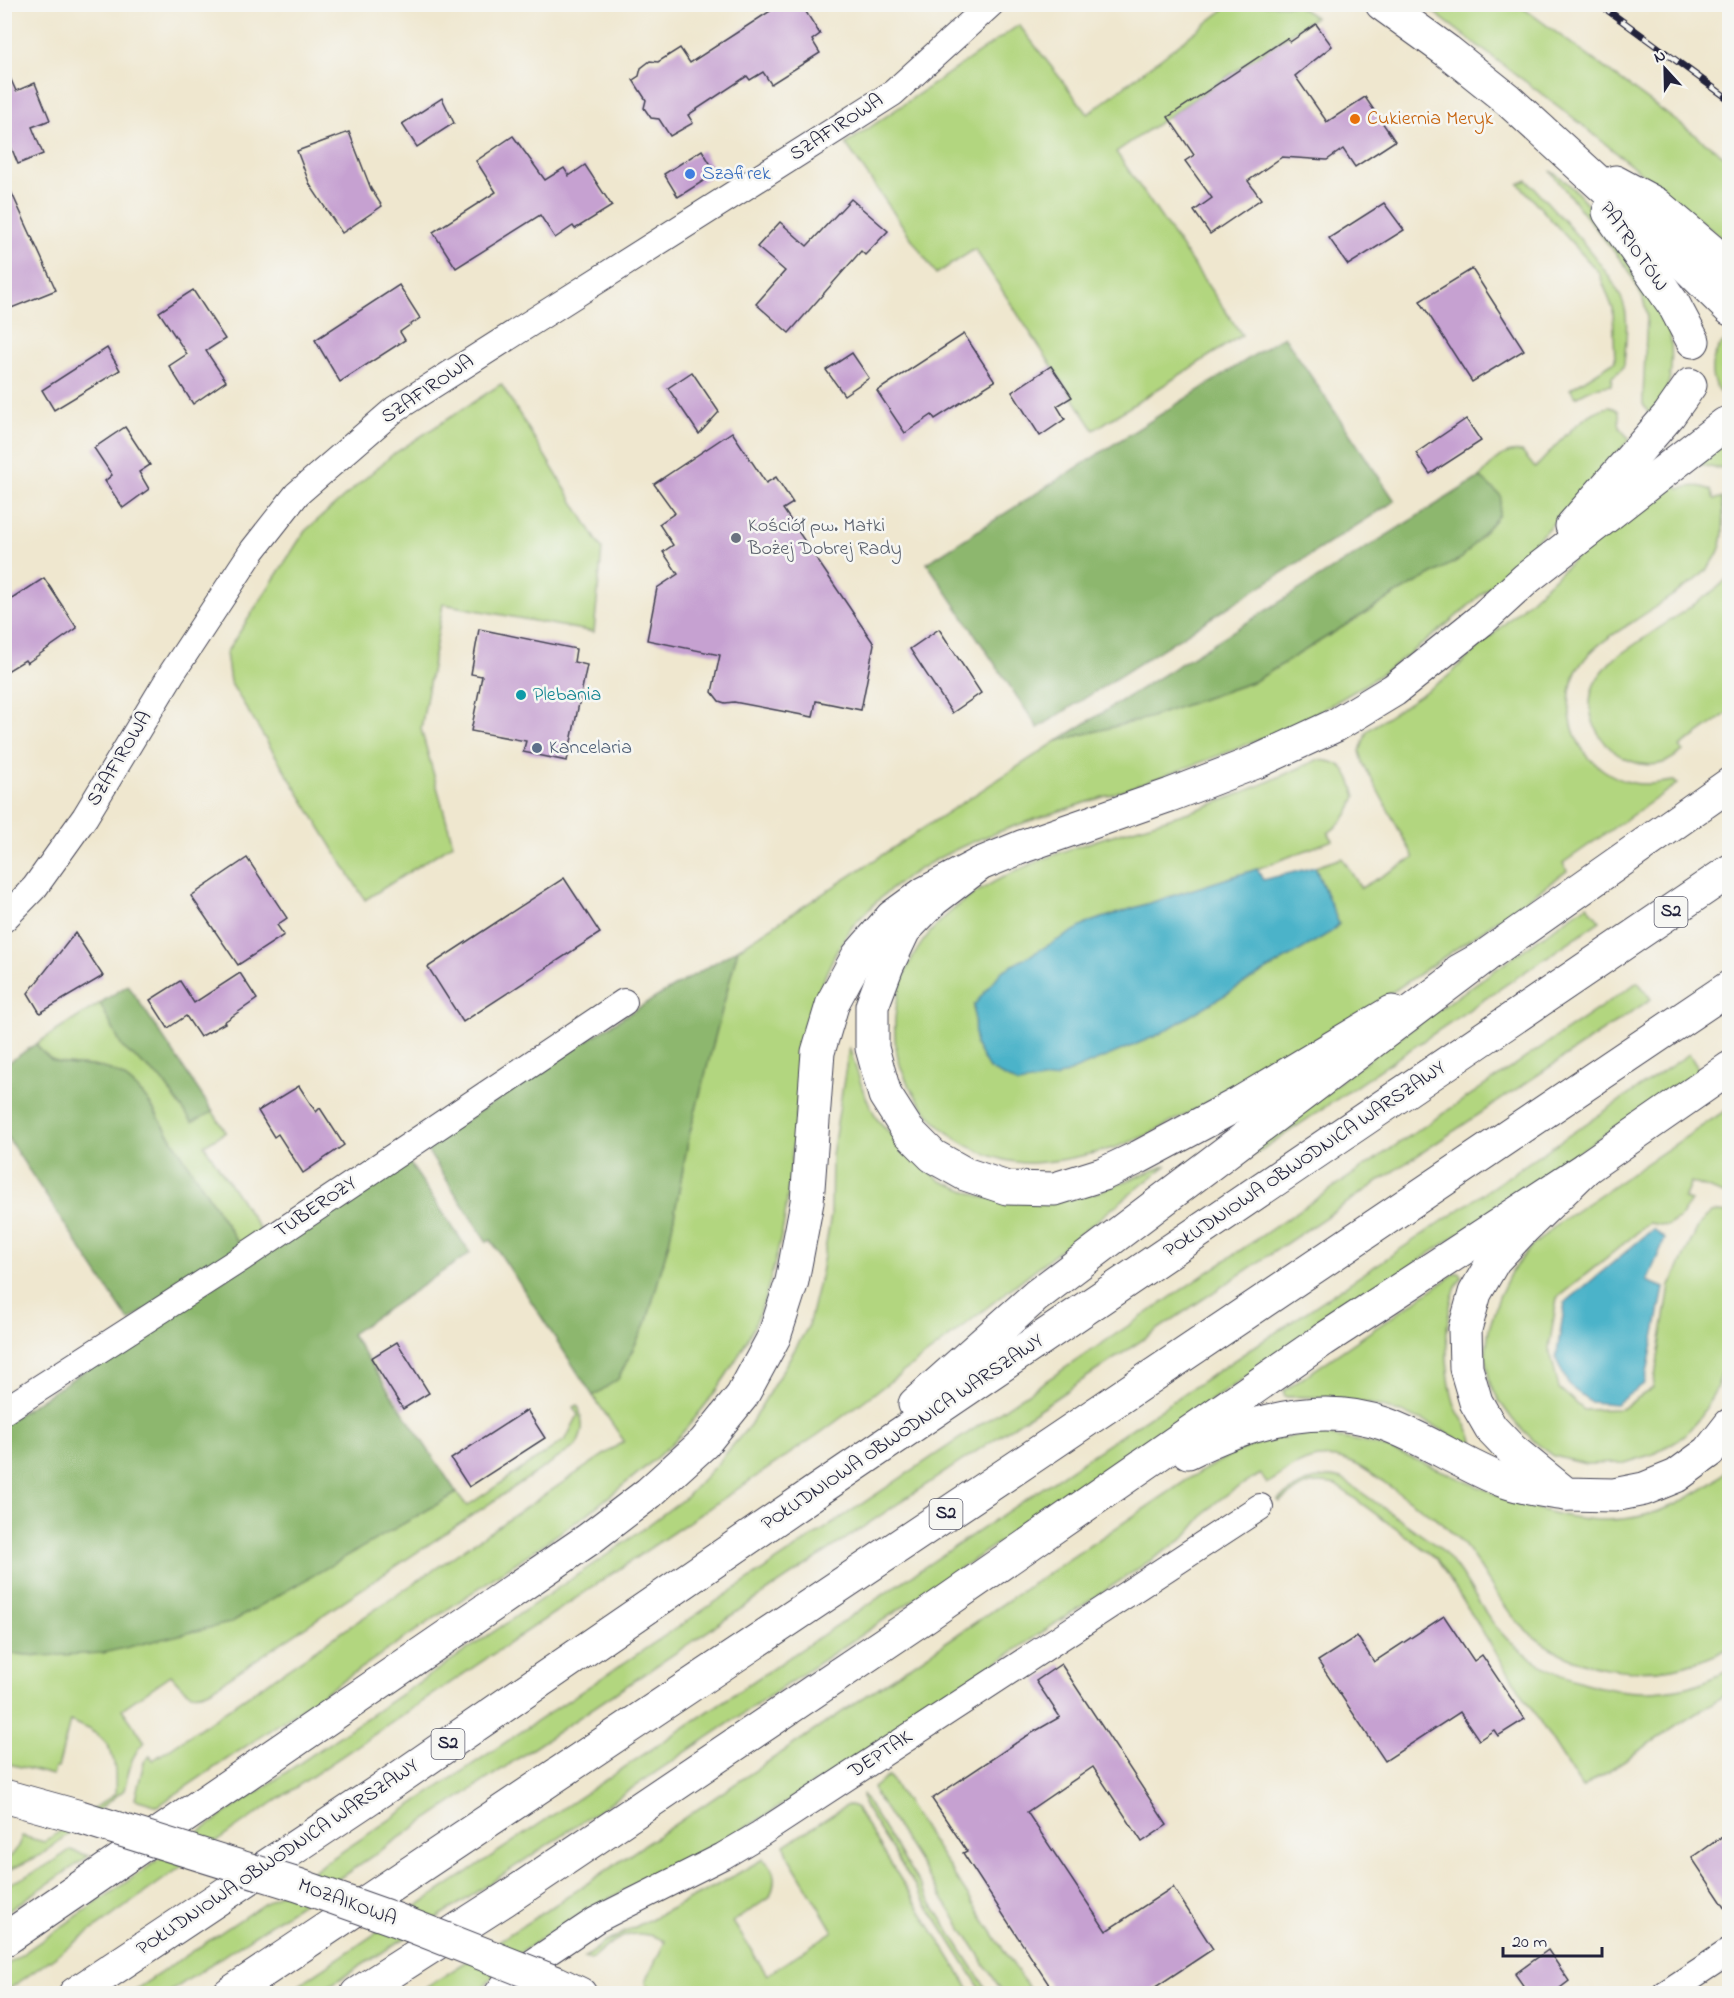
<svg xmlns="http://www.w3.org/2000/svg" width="1734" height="1998" viewBox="0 0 1734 1998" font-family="'Indie Flower',sans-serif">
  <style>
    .green { fill: #b2d67f; stroke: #6a7c5d; stroke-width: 1.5 }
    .forest { fill: #8db76e; stroke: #586c54; stroke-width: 1.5 }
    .water { fill: #4bb3c9; stroke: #366a82; stroke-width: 1.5 }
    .building { fill: #c6a1d1 }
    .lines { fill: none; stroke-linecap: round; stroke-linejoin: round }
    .street-casing { stroke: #414051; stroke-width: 28 }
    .secondary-casing { stroke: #414051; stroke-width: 35 }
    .highway-casing { stroke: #414051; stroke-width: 35 }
    .street { stroke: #fff; stroke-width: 26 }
    .secondary { stroke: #fff; stroke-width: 33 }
    .highway { stroke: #fff; stroke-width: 33 }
    .rail-casing { stroke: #22223b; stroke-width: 7 }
    .rail { stroke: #f6f6f2; stroke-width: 4.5; stroke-dasharray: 14; stroke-linecap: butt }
    .secondary-bridge-casing { stroke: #414051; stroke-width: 35; stroke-linecap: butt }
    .secondary-bridge { stroke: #fff; stroke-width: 33 }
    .food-dot { fill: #e8710a; stroke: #f6f6f2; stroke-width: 2 }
    .shop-dot { fill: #3f7fe0; stroke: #f6f6f2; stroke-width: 2 }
    .worship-dot { fill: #6b7280; stroke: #f6f6f2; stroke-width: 2 }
    .culture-dot { fill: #0f9aa8; stroke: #f6f6f2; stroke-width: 2 }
    .service-dot { fill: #5c6f8a; stroke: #f6f6f2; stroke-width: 2 }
    .labels { text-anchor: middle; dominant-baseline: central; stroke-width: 5; stroke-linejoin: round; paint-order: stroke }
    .shield { fill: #f6f6f2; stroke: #626272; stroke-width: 1.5 }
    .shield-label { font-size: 18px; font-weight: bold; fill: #22223b }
    .food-label { font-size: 20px; fill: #c56008; stroke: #f6f6f2; text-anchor: start }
    .street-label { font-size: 20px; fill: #22223b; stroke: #f6f6f2 }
    .shop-label { font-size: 20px; fill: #366cbe; stroke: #f6f6f2; text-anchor: start }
    .worship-label { font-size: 20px; fill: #5b616d; stroke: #f6f6f2; text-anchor: start }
    .culture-label { font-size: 20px; fill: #0d838f; stroke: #f6f6f2; text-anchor: start }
    .service-label { font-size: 20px; fill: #4e5e75; stroke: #f6f6f2; text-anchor: start }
  </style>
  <rect width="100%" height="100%" fill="#f6f6f2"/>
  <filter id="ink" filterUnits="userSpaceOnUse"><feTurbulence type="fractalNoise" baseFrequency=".0167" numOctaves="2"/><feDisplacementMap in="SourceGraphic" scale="12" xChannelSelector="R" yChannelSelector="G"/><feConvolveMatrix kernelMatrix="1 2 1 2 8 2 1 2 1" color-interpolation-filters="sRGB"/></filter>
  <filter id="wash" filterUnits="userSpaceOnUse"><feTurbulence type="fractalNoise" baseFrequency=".008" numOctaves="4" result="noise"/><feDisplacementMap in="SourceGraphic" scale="24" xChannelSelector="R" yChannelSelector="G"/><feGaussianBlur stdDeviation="1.35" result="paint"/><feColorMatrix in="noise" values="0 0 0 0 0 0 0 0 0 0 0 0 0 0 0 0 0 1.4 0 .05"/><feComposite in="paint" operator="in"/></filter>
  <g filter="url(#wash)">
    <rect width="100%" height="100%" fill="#efe7cf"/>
    <g class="green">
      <polygon points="1230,5 1296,5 1315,17 1116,152 1242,335 1094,430 975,249 936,274 846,144 1019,25 1088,114"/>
      <polygon points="1424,5 1519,5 1729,160 1729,244 1571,116"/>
      <path d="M1550,171C1587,187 1643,284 1667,321C1673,340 1674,377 1664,395C1660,402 1654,408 1649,414L1643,404V397L1647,314L1643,299L1628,269Z"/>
      <path d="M1527,180C1552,208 1618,275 1625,309C1629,326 1625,347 1624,365L1621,370L1612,377L1611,385L1593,388L1576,397L1570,389L1615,361L1613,309L1599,273L1519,184Z"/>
      <path d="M1729,338V400C1705,385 1707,353 1729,338Z"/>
      <polygon points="501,384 602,549 594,632 443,604 421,729 453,844 365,900 230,682 226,653 305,531 392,455"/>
      <path d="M1609,407C1625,410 1617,416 1620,427C1622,432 1626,435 1630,439C1538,543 1441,648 1316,713C1248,748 1177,771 1106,796C1026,823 936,844 874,904C867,912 858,919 852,927C808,989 803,1054 795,1126C791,1158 789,1191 784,1223C778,1251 771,1282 761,1309C746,1350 713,1398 684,1431C655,1462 619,1488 586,1515L158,1806L135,1799L144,1762L150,1756L153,1760L624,1441L593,1396L618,1379L647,1321L670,1238L689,1136L738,949L1057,741L1148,718L1255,681L1396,594L1462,558L1501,496L1480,477C1493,463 1502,449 1522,452L1535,468C1555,448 1581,412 1609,407Z"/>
      <polygon points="1729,445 1729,467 1714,468 1699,464 1719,447"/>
      <path d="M1669,479L1679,489C1690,486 1701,484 1711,491L1714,499L1722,498C1725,536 1726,554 1696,580C1674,594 1653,609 1631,623C1613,635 1593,646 1581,664C1564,686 1567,724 1581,747C1592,765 1613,779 1633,783C1647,786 1661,782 1674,781L1677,784L1563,863L1567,871C1454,951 1340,1032 1217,1097C1185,1115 1142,1141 1106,1150C1083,1156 1057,1162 1032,1163C999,1164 957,1145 935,1121C904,1086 890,1056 896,1009C914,870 1103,843 1210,805C1246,792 1282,776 1317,760C1346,761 1347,771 1356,796C1350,812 1343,823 1328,833L1333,840L1257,869L1090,922L974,1005L975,1044L989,1069L1156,1036L1331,932L1339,924L1315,867L1342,858L1361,888L1414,858L1363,763L1360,751L1367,731L1447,677L1608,528Z"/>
      <path d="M1729,577V712L1680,747L1683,751C1676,756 1668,763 1659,764C1618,771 1579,727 1593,687C1597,676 1605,669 1612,660L1715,590Z"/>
      <polygon points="1587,905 1600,921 1170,1212 1373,1056"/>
      <polygon points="1638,982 1651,999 168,1993 129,1994 1128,1326"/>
      <path d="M100,1003L122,1047L161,1079L192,1121L213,1112L226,1132L204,1145L262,1232L240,1246L148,1101C137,1087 121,1072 103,1068C75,1060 56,1074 36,1044Z"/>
      <polygon points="849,1047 864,1093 877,1119 906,1151 941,1181 985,1198 1095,1193 1167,1165 937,1347 819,1434 240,1825 5,1992 5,1966 232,1809 620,1546 686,1497 718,1463 750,1425 808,1327 821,1273 831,1215 832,1155"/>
      <polygon points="1689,1054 1699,1070 1382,1286 465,1900 318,1993 285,1994 1429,1230"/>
      <polygon points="1729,1108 1729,1196 1691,1182 1684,1199 1691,1201 1680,1218 1667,1226 1649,1223 1557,1298 1549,1348 1559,1388 1584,1410 1621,1409 1653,1388 1670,1286 1697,1229 1705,1218 1711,1213 1718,1212 1729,1213 1729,1351 1717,1387 1702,1415 1684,1436 1656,1453 1625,1463 1586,1464 1554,1456 1536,1443 1513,1420 1500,1402 1490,1384 1485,1357 1489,1329 1499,1297 1511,1272 1530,1248 1561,1221"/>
      <path d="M1456,1273H1460L1462,1277C1441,1305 1444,1377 1456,1408C1461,1420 1471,1429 1473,1441L1466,1444C1412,1409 1351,1395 1287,1397L1284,1395V1391Z"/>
      <path d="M578,1405C583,1422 585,1430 576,1446L215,1687C193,1700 186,1693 171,1675L122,1709L145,1742L138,1749L132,1760L124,1790L41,1855L5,1872L4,1861C15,1855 18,1847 22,1836L44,1842L115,1794C117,1752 111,1736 70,1721L58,1768H55L53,1775L5,1763V1653L40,1656L230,1623L457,1493L467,1506L566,1439L578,1415L573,1407Z"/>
      <path d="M1315,1434C1340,1438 1367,1441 1391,1450C1483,1483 1583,1554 1682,1501C1698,1492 1718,1482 1729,1467V1648C1663,1685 1568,1678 1516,1620C1495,1597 1483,1568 1464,1545C1442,1520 1412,1503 1385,1483C1366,1470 1345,1454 1319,1458C1300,1460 1283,1474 1267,1484L1261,1474C1244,1484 1226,1493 1212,1506C1202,1516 1193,1529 1183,1539L759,1820C689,1861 613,1892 545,1936C521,1952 495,1968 480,1993L416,1994L558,1903L1190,1478C1219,1461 1248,1443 1282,1438C1293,1436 1304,1436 1315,1434Z"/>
      <path d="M1332,1477L1342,1479L1351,1485L1437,1546C1462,1568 1475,1601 1496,1627C1539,1679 1622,1703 1687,1687C1702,1683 1716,1677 1729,1670V1692L1582,1788L1436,1558L1336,1485C1307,1479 1303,1487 1280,1502L1278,1500C1298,1487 1307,1478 1332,1477Z"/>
      <polygon points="889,1776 1032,1993 1003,1993 876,1795 873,1788"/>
      <polygon points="862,1794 989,1993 983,1993 863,1804"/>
      <path d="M847,1805L856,1808L972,1993H661L647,1987L646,1981L665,1941C633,1925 614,1938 591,1960L584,1958L604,1943L723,1882L763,1859C777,1870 776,1882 770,1897L733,1922L767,1975L833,1931L789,1858L785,1845Z"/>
      <path d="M70,1850L89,1856L5,1913V1885C29,1877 49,1865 70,1850Z"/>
    </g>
    <g class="forest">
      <polygon points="1284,336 1395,501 1038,728 927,563"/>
      <polygon points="1480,477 1501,496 1499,515 1462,558 1396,594 1255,681 1148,718 1057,741"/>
      <polygon points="738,949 689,1136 670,1238 647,1321 618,1379 593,1396 491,1240 487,1242 425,1147 623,1017"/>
      <polygon points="128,985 213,1112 192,1122 161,1079 122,1047 100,1003"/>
      <path d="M36,1044C56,1073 75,1061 103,1068C122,1072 137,1087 148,1101L240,1246L129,1321L5,1134V1065Z"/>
      <polygon points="407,1159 470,1253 351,1334 457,1493 230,1623 103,1653 40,1656 5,1653 5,1423"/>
    </g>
    <g class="water">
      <polygon points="1315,867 1339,924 1331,932 1156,1036 1055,1078 1018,1084 989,1069 975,1044 974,1005 1002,971 1090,922 1257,869 1263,880"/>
      <polygon points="1653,1229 1665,1239 1647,1281 1664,1288 1645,1383 1616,1404 1591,1402 1569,1386 1556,1359 1565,1303"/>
    </g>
    <g id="blocks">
      <g class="building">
        <polygon points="781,4 801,4 820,34 812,40 820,53 771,84 763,72 750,80 747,76 688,115 693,123 670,136 659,119 651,118 644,108 646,100 633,80 639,76 641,68 650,61 658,62 680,48 690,63"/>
        <polygon points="1316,24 1332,46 1295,76 1327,122 1365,97 1395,141 1355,167 1343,149 1327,160 1282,157 1248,181 1261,199 1210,234 1194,211 1212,198 1185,161 1194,155 1168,117 1287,38 1290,42"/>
        <polygon points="4,64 16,91 35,83 50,120 32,127 43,154 18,164 7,137 4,138"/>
        <polygon points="442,98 454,123 417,147 402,124"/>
        <polygon points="349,132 371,189 382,206 342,233 310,185 297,151"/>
        <polygon points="513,136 545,180 564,168 569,176 585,165 612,206 575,229 573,226 555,238 540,215 456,268 433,232 496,192 476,161"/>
        <polygon points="702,150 716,173 678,197 664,174"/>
        <polygon points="4,176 56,290 4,311"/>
        <polygon points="851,199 888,231 865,255 861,251 789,333 756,304 785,271 757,247 780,222 807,246"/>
        <polygon points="1384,203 1404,230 1348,265 1329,238"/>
        <polygon points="1472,269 1524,350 1472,382 1420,301"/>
        <polygon points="399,285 420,318 400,332 405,340 340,382 315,340"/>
        <polygon points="193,290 225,339 206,351 226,381 193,404 169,366 187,354 159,312"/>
        <polygon points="964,334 995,381 935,419 932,415 905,433 877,391"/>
        <polygon points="107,348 120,370 54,410 42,390"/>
        <polygon points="852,353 869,378 844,395 826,370"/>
        <polygon points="1051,366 1072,397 1057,406 1065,419 1040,436 1012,392"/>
        <polygon points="692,372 719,412 699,434 668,388"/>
        <polygon points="1466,419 1481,441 1430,474 1416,453"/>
        <polygon points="125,427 150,465 139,472 149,489 123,508 105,481 112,475 94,448"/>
        <polygon points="732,432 766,483 776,477 793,503 783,509 874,644 861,710 816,701 813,717 734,702 725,703 719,701 712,692 720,655 647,640 657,588 678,574 663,552 673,545 659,524 675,513 654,484"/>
        <polygon points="44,578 77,628 27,663 25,660 4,673 4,604"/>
        <polygon points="479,629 576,649 574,662 587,665 567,761 523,752 526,741 471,731 482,676 471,674"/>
        <polygon points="939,629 981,693 952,713 910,649"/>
        <polygon points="247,858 287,918 277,925 284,935 238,965 191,896"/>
        <polygon points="564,878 600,933 463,1022 428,967"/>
        <polygon points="75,933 103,976 40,1013 28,993"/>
        <polygon points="240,973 257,999 224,1022 225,1023 200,1037 186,1016 168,1028 150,1000 180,981 194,1003"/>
        <polygon points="299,1086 316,1112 320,1108 344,1145 303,1173 278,1134 274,1137 258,1111"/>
        <polygon points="397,1342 429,1393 403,1409 371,1358"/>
        <polygon points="527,1410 545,1438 469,1487 451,1459"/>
        <polygon points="1444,1616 1474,1661 1482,1655 1525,1719 1498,1736 1494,1730 1479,1740 1460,1712 1385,1761 1318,1661 1357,1636 1374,1662"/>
        <polygon points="1061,1664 1167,1825 1142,1842 1093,1767 1027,1812 1106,1931 1173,1887 1213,1949 1145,1994 1055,1994 963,1853 967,1851 932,1799 1025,1737 1060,1717 1036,1681"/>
        <polygon points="1730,1831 1730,1915 1692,1858"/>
        <polygon points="1548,1950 1569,1981 1552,1994 1529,1994 1515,1974"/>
      </g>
    </g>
  </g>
  <g filter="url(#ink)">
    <use href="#blocks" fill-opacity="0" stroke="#414051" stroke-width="1.5"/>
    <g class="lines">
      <g class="street-casing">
        <g id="street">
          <polyline points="4,919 35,887 85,817 172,673 253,550 297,494 395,409 893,93 991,4"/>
          <polyline points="4,1411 242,1258 624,1002"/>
          <polyline points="497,1994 508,1979 596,1920 723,1856 760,1834 1260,1507"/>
          <polyline points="1665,1994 1730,1951"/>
        </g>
      </g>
      <g class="secondary-casing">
        <g id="secondary">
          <polyline points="1382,4 1447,51 1507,99 1632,213 1730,309"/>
          <polyline points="1615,182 1656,204 1722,260 1730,265"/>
          <polyline points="1609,212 1674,305 1693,341"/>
          <polyline points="1572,526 1669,415 1690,385"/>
          <polyline points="1459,971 1484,957 1730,784"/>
          <polyline points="1392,1012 1240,1103 1139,1157 1103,1174 1055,1189 1007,1188 965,1174 933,1156 908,1131 885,1095 872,1048 872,1006 887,966 904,930 933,900 980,864 1024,846 1170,795 1256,762 1336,725 1394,690 1480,621 1527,578 1725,424"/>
          <polyline points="1730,1068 1586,1168 1523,1229 1494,1260 1475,1293 1465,1329 1466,1368 1476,1402 1491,1428 1512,1450 1566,1494 1614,1495 1644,1489 1676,1476 1709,1452 1730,1425"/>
          <polyline points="4,1796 80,1817"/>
          <polyline points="557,1983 580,1994"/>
        </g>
      </g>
      <g class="highway-casing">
        <g id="highway">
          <polyline points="915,1404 1036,1296 1484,957"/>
          <path d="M1188,1452C1248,1422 1319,1400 1385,1424C1426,1439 1463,1465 1504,1481C1524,1488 1545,1491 1566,1494"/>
          <polyline points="4,1940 589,1539 649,1493 704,1443 742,1396 774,1337 792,1281 807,1202 818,1052 833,1002 858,956 892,917 925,893 980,864"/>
          <polyline points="75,1994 396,1780 818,1490 1730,871"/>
          <polyline points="229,1994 1023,1463 1730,987"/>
          <polyline points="357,1994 504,1900 927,1615 1323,1340 1586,1168"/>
        </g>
      </g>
      <use href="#street" class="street"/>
      <use href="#secondary" class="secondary"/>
      <use href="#highway" class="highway"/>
      <g class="rail-casing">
        <polyline id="rail" points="1599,4 1730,100"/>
      </g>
      <use href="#rail" class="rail"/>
      <g class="secondary-bridge-casing">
        <polyline id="secondary-bridge" points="80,1817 298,1885 397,1920 557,1983"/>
      </g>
      <use href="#secondary-bridge" class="secondary-bridge"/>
    </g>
  </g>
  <circle class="food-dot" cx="1355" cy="119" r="6"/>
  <circle class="shop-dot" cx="690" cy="174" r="6"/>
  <circle class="worship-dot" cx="736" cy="538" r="6"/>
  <circle class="culture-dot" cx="521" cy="695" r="6"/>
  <circle class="service-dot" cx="537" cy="748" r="6"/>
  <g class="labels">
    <g class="shield">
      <rect x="1654.5" y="897" width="33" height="30" rx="4.5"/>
      <rect x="929.5" y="1499" width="33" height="30" rx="4.5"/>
      <rect x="431.5" y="1729" width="33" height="30" rx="4.5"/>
    </g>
    <g class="shield-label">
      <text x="1671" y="912">S2</text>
      <text x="946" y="1514">S2</text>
      <text x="448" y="1744">S2</text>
    </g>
    <g class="food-label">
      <text x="1367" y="119">Cukiernia Meryk</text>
    </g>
    <g class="street-label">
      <text transform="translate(837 128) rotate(-33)">SZAFIROWA</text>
      <text transform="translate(1633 247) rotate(55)">PATRIOTÓW</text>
      <text transform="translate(428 390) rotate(-34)">SZAFIROWA</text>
      <text transform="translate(120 759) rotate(-59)">SZAFIROWA</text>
      <text transform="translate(1305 1160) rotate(-34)">POŁUDNIOWA OBWODNICA WARSZAWY</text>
      <text transform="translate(316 1208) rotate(-34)">TUBEROZY</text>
      <text transform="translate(903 1433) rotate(-34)">POŁUDNIOWA OBWODNICA WARSZAWY</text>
      <text transform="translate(881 1755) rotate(-33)">DEPTAK</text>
      <text transform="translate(278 1858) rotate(-34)">POŁUDNIOWA OBWODNICA WARSZAWY</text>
      <text transform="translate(347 1903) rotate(20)">MOZAIKOWA</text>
    </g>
    <g class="shop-label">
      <text x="702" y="174">Szafirek</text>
    </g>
    <g class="worship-label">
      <text x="748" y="526">Kościół pw. Matki<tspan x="748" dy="23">Bożej Dobrej Rady</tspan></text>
    </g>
    <g class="culture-label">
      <text x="533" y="695">Plebania</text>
    </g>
    <g class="service-label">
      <text x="549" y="748">Kancelaria</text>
    </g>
  </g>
  <rect width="1734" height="1998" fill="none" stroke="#f6f6f2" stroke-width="24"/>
  <g transform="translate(1665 69) rotate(338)" stroke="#f6f6f2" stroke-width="4.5" paint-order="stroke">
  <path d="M0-4.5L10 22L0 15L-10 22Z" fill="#22223b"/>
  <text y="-9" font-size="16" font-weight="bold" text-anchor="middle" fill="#22223b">N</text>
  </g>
  <path d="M1503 1947v9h99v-9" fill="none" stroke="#22223b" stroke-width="3"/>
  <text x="1512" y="1947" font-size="18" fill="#22223b" stroke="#f6f6f2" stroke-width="4.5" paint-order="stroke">20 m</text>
</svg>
